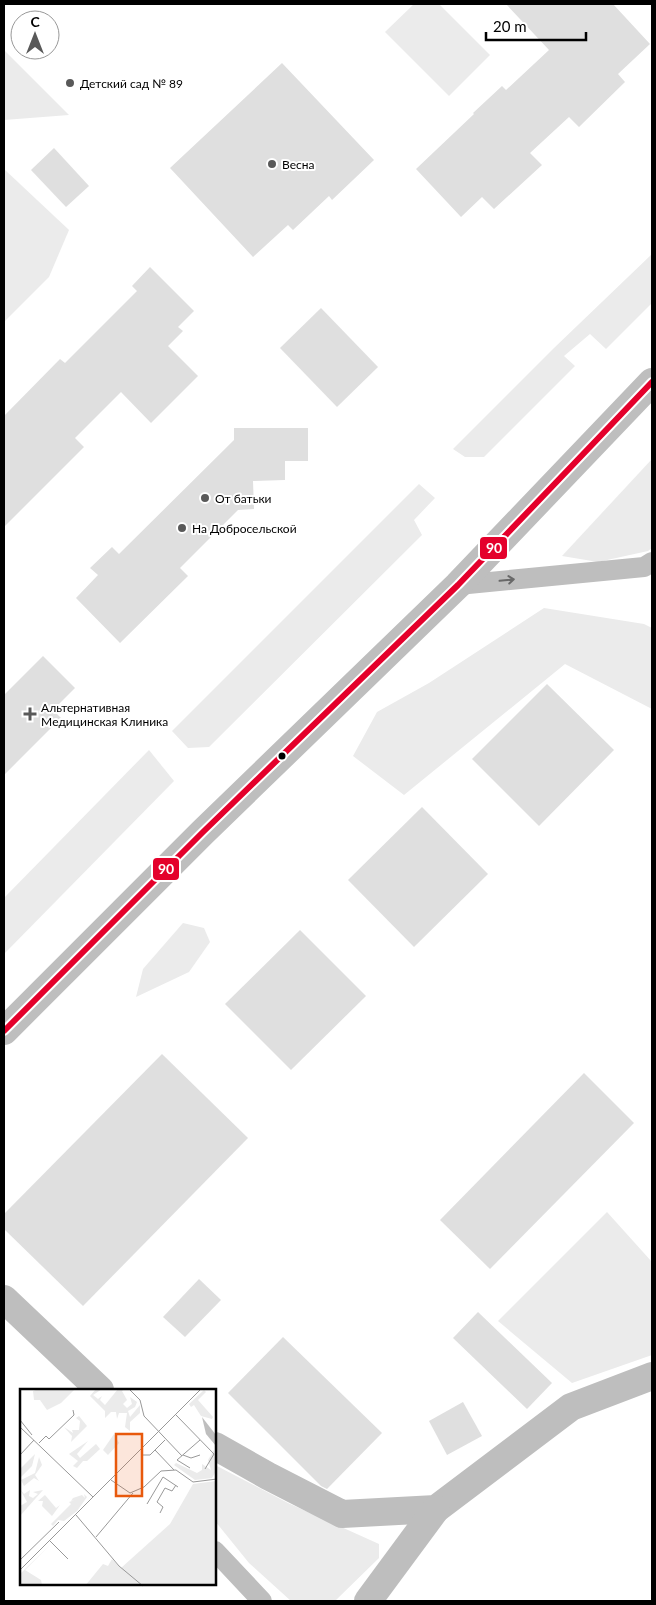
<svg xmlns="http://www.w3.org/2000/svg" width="656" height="1605" viewBox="0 0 656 1605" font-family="Lato,sans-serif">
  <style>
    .green { fill: #ebebeb }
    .building { fill: #dfdfdf }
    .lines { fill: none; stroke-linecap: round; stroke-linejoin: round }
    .lane { stroke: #bebebe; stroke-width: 20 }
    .street { stroke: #bebebe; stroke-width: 28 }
    .primary { stroke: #bebebe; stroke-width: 28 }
    .bus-1-casing { stroke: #fff; stroke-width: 10 }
    .bus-1 { stroke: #e4002b; stroke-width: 6 }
    .oneway { stroke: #686868 }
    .poi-dot { fill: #595959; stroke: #fff; stroke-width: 2 }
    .bus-dot { fill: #000; stroke: #fff; stroke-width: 2 }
    .labels { text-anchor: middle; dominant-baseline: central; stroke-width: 4; stroke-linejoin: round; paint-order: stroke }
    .poi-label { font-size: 12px; fill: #000; stroke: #fff; text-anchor: start }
    .inset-road { fill: none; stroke: #999; stroke-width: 1 }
    .view { fill: #e8590c; fill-opacity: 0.15; stroke: #e8590c; stroke-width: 2.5 }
    .inset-edge { fill: none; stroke: #000; stroke-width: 2.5 }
    .line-badge { stroke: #fff; stroke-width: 2 }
    .badge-label { font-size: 14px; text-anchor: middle; font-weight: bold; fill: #fff }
  </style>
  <rect width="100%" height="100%" fill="#fff"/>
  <g class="green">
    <polygon points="414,4 439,4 490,55 449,96 385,32"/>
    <polygon points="4,50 69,115 4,120"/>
    <polygon points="4,169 69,230 49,277 4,322"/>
    <polygon points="652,254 652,303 606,349 590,334 564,356 575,366 484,457 465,457 453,449 554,348"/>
    <polygon points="652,459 652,548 648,551 598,562 562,556"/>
    <polygon points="419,484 435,498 414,520 422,535 209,747 188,748 172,731"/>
    <polygon points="544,608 644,624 652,628 652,709 565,664 404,795 353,756 377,712 429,683"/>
    <polygon points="149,750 174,781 4,954 4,898"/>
    <polygon points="183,923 204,928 210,942 189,972 136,997 143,969"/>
    <polygon points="607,1212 652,1262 652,1355 572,1383 498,1321"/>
    <polygon points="215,1465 288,1503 379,1544 379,1558 335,1601 291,1601 249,1563 215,1521"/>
  </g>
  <g class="building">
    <polygon points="506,4 613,4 650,44 618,74 625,82 579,127 569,117 530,153 542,165 494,209 482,197 461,217 416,169 474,114 473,113 502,86 506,90 549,50"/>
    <polygon points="282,63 374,160 332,200 329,196 293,230 288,225 253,257 170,168"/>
    <polygon points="54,148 89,186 66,207 31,170"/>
    <polygon points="150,267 194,311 178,327 183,331 168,346 198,376 151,423 121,392 75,438 84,447 4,527 4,416 60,359 65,363 137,291 132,286"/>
    <polygon points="321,308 378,367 337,407 280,348"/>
    <polygon points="234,428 308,428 308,461 285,461 285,480 253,481 254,509 238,510 180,568 188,576 120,643 76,598 98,575 90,568 112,547 119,554 234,440"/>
    <polygon points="43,656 75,688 53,710 61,718 4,775 4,695"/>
    <polygon points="547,684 614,750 539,826 472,759"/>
    <polygon points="422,807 488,874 414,947 348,880"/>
    <polygon points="300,930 366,996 291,1070 225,1004"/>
    <polygon points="162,1054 248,1138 83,1306 4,1229 4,1214"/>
    <polygon points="584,1073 634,1123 490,1269 440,1220"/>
    <polygon points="199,1279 221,1300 185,1337 163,1317"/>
    <polygon points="478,1312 552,1383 527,1409 453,1338"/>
    <polygon points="283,1337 382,1433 327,1489 321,1486 228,1393"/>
    <polygon points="463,1402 482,1436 447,1455 429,1421"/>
  </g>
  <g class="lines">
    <g class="lane">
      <polyline points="458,585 644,567 652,562"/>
      <polyline points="215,1551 262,1601"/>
    </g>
    <g class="street">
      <polyline points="4,1299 100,1390"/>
      <polyline points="215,1446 268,1476 342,1514 436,1509 571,1407 652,1376"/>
      <polyline points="368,1601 436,1509"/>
    </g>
    <polyline class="primary" points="4,1031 203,832 458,585 652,382"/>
    <g class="bus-1-casing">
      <polyline id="bus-1" points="4,1031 203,832 458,585 652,382"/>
    </g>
    <use href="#bus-1" class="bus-1"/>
  </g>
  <defs><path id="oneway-shaft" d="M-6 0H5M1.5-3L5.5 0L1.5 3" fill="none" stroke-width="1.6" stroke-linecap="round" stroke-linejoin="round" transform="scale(1.25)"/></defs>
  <use class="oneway" href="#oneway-shaft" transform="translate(507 580) rotate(-6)"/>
  <g class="poi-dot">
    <circle cx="70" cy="83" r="5"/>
    <circle cx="272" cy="164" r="5"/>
    <circle cx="205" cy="498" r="5"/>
    <circle cx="182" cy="528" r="5"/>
    <path d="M27.5 706.5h5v5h5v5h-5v5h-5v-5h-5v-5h5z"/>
  </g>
  <circle class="bus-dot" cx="282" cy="756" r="4.5"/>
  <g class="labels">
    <g class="poi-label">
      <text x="80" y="83">Детский сад № 89</text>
      <text x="282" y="164">Весна</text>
      <text x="215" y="498">От батьки</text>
      <text x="192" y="528">На Добросельской</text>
      <text x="41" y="707">Альтернативная<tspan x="41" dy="14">Mедицинская Kлиника</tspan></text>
    </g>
  </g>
  <g transform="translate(20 1389)">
    <rect width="196" height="196" fill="#fff"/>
    <path d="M19,0H53L54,1L41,14L27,21L20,11H14L13,2ZM76,0H82L73,6L78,10L82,7L80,11L85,16L98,0H104L102,2L107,11L103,15L107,19L112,15L110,8L117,13L115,18L108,22L110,28L120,16V24L110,33V42L105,38L107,24H99L97,30L96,23H91L85,29V22L70,7ZM184,1L186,3L178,11L193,28L192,30L181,27L174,16L171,18L169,15ZM59,27L67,37L51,53L52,47L44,38L53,44L52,41H59L60,32L56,29ZM94,45L99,54L88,66L83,61ZM68,52L57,65L60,69L76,55L80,60L67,72H63L57,79L53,77L58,72L49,65ZM194,61L196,82L192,89L175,91L154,76L156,74L177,84L182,81V75L191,81L188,71ZM15,65L12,77L0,89V80ZM19,68L22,76L15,86L19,92L14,89L4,97L1,91L15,84ZM196,92V196L65,197L83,175L88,177L92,170L101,179L150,135L173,95ZM0,100L4,105L10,101L9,107L13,109L18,105L13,103L23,101L0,127V117L7,113ZM64,105L67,108L57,122L44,132L38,131L33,137L31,135L51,115L49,113L55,111L51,112L53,109L62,106L65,109ZM25,106L36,119L40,116L32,127L22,117L23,112H18ZM31,155L5,181L21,191L22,196H0V185Z" fill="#ebebeb"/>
    <path d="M182,28L196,46V57L186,45Z" fill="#bebebe"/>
    <path class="inset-road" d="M109,0L120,11L124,27L162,67M156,26L194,65L185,80M0,31L12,46M0,38L73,108M19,54L26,47L29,50L54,26L53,21M135,61L154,81M0,66L14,51M123,66H130L145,51M163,66L171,69L180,66M170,79L157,71L180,51M91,91L110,104L124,98L141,82L156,81L173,93L197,90M127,115L143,88L158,98M140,124L143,118L137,113L145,99L152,102L156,96M56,126L99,177L123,197M76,148L113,104M30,152L48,170M0,171L39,133M0,181L181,0"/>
    <path class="view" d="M96,45H122V107H96Z"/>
    <rect width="196" height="196" class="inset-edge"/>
  </g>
  <g class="line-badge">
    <rect x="479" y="536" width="29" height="24" rx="5" fill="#e4002b"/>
    <rect x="152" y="857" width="28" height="24" rx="5" fill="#e4002b"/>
  </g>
  <g class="badge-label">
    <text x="494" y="553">90</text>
    <text x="166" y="874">90</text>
  </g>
  <rect width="656" height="1605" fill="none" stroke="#000000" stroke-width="10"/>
  <g transform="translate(35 35)"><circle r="24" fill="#ffffff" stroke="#999999"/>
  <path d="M0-4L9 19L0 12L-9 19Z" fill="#595959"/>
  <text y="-8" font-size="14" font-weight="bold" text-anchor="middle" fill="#000000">С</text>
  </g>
  <path d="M486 32v8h100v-8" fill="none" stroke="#000000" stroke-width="2.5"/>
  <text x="493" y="32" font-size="15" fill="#000000" stroke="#ffffff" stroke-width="4" paint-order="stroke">20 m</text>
</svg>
